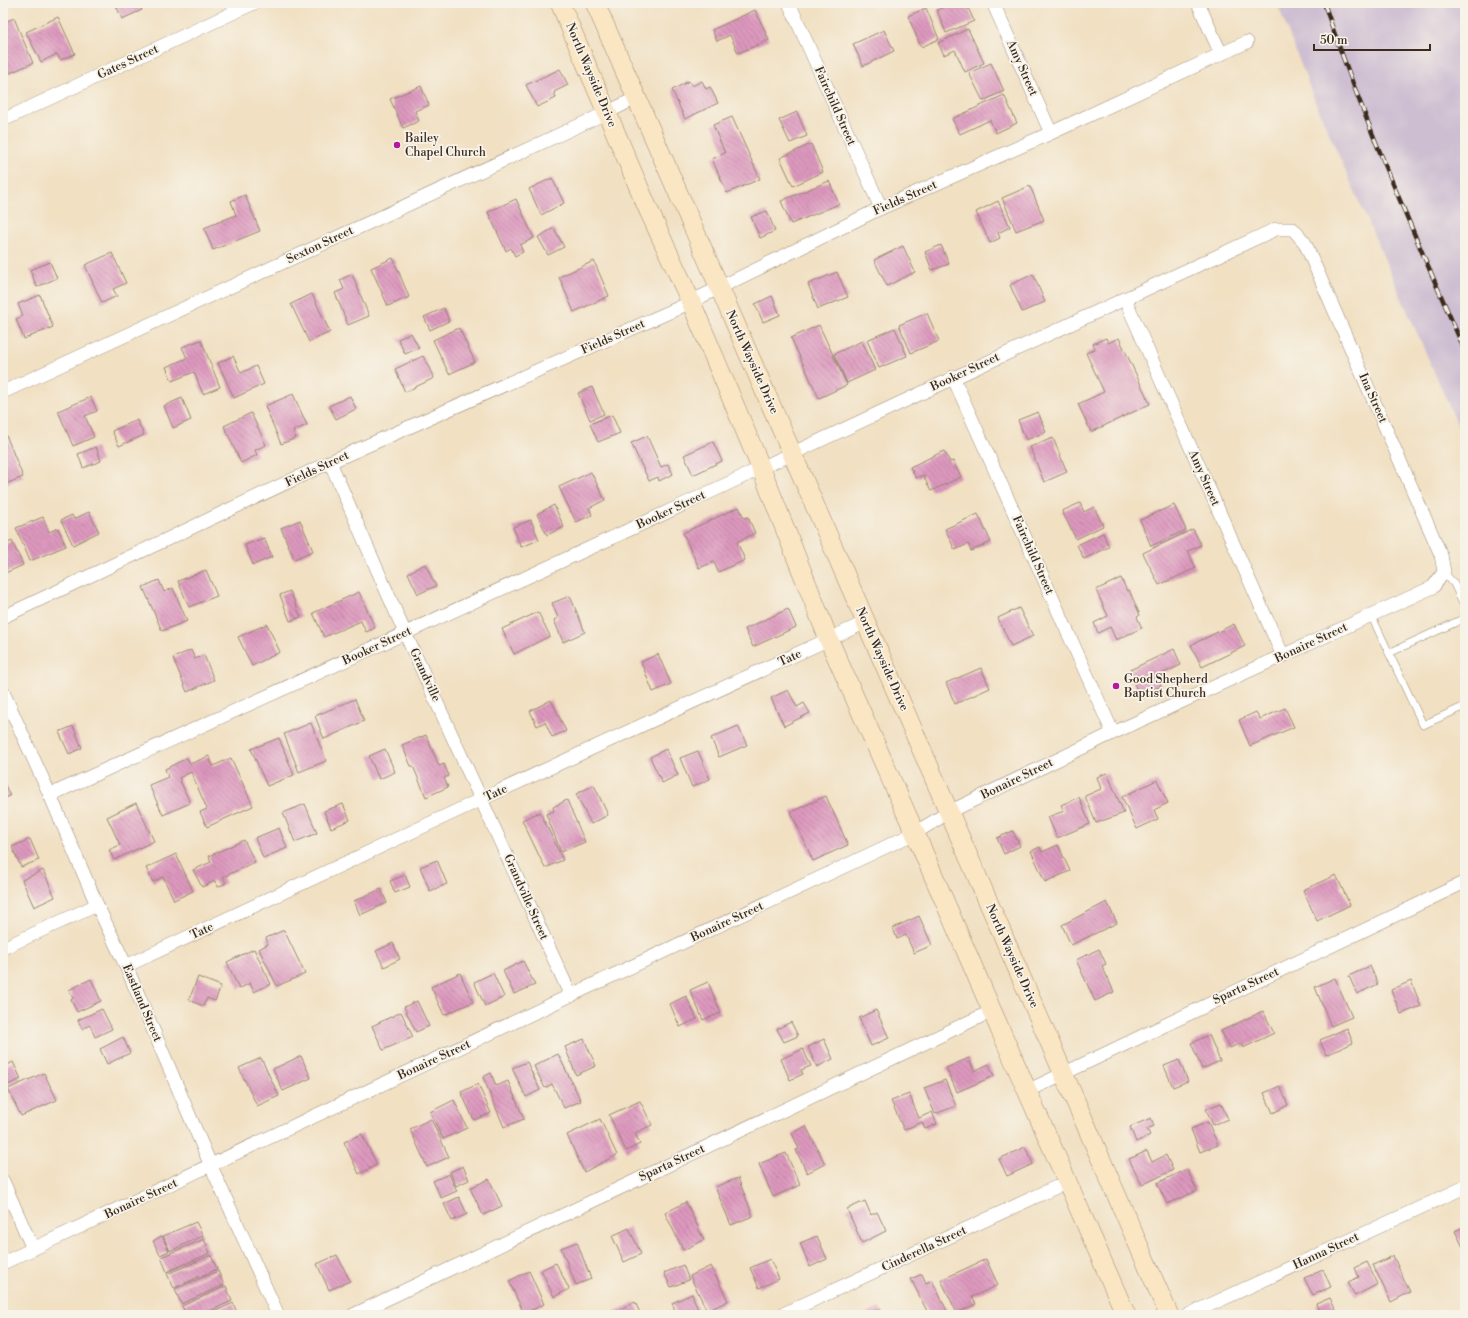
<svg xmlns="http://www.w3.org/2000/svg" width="1468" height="1318" viewBox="0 0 1468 1318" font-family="'Libre Bodoni',serif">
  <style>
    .railway { fill: #cebed1 }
    .building { fill: url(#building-back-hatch) }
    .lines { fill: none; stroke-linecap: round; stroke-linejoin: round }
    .service-casing { stroke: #968570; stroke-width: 8 }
    .minor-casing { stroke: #968570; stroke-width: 14 }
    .secondary-casing { stroke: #968570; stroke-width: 20 }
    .service { stroke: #fff; stroke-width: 7 }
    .minor { stroke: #fff; stroke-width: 13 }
    .secondary { stroke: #fbe6c4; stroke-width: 19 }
    .rail-casing { stroke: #3b2a1e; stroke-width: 4.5 }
    .rail { stroke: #f7f3e8; stroke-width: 3; stroke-dasharray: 9; stroke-linecap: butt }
    .poi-dot { fill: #b5179e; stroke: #f7f3e8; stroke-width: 1.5 }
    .labels { text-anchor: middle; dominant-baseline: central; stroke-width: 3.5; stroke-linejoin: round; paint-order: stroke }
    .street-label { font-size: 12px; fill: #3b2a1e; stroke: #f7f3e8 }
    .poi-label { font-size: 12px; fill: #3b2a1e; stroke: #f7f3e8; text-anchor: start }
  </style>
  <defs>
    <pattern id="building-back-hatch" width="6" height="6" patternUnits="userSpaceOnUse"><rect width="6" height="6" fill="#dd98be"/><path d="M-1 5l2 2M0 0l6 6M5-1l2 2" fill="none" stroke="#b47c9a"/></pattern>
  </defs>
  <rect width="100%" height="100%" fill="#f7f3e8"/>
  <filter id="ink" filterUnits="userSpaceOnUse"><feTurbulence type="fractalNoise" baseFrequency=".025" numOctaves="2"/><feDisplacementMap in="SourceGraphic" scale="8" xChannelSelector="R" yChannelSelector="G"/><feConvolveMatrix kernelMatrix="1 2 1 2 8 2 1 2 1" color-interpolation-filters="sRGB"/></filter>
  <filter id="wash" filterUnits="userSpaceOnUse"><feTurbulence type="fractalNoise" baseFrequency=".012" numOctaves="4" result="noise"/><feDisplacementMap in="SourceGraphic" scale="16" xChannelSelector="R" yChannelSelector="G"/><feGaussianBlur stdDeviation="0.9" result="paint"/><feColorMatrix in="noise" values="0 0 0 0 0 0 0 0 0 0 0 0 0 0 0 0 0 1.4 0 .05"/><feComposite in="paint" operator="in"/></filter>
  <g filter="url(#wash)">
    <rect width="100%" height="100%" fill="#f1e0c2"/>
    <polygon class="railway" points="1277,3 1465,3 1465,442 1316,104"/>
    <g id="blocks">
      <g class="building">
        <polygon points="115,3 138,3 142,10 122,19"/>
        <polygon points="953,3 966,3 974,21 946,33 937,10"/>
        <polygon points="926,8 939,39 921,47 908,16"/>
        <polygon points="755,10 769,40 738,53 730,35 717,41 712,30"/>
        <polygon points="58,17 75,54 60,60 57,54 41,62 26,32"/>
        <polygon points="14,18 33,63 3,76 3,23"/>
        <polygon points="968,29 984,63 965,72 955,50 944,55 938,43"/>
        <polygon points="884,30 894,51 863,66 853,44"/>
        <polygon points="991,63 1004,91 983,101 969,73"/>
        <polygon points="560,69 568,85 554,92 556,98 537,107 526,85"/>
        <polygon points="689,81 692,86 702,81 706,89 710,87 718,103 685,119 672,90"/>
        <polygon points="421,86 429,105 415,111 419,121 403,128 390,99"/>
        <polygon points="1004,95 1017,123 996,133 990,120 960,134 952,119"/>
        <polygon points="797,112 807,136 790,143 779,120"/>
        <polygon points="732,117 760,179 727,193 712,159 725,153 713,125"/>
        <polygon points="811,144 823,172 793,186 780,158"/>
        <polygon points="552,178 564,203 541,215 529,189"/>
        <polygon points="829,181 839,204 791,224 781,201"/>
        <polygon points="1030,186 1044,220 1016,231 1002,198"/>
        <polygon points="245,195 260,231 213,250 204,228 236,215 231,201"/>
        <polygon points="516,199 534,238 520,245 523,252 515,256 511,248 506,251 488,212"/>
        <polygon points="998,201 1010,227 998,233 1000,238 990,243 976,212"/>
        <polygon points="767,211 775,231 760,238 751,217"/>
        <polygon points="554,228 564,247 548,255 538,237"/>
        <polygon points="941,245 949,264 932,270 925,252"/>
        <polygon points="903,246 915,272 887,286 874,260"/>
        <polygon points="112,253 126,283 113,289 117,296 102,303 85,265"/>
        <polygon points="393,258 409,297 388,306 371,268"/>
        <polygon points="594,261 609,296 574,312 559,277"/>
        <polygon points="50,262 57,278 37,287 30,270"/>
        <polygon points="837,272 848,297 818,309 808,284"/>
        <polygon points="352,274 369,316 348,325 335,293 344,289 340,280"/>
        <polygon points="1033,274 1045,302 1022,312 1010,285"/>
        <polygon points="312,294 330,332 309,342 291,304"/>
        <polygon points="40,295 53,327 24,339 16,319 23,316 18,304"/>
        <polygon points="772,296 780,315 763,322 755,304"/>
        <polygon points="444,308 449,321 430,330 424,317"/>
        <polygon points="927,313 939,341 911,353 899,325"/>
        <polygon points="819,325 847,385 819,398 791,338"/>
        <polygon points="459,328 475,362 449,374 433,340"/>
        <polygon points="895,328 907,356 879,368 867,340"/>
        <polygon points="411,333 419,348 405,354 398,339"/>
        <polygon points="1106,338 1108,343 1119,338 1150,404 1091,432 1078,404 1104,392 1086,353 1095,349 1093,344"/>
        <polygon points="201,340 220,387 203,394 194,372 172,381 166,367 187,358 182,347"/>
        <polygon points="862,341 875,370 847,383 834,354"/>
        <polygon points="233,356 241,373 256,366 264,384 234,398 218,363"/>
        <polygon points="423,356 434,378 405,392 395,369"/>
        <polygon points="592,387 604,414 590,420 578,393"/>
        <polygon points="293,394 307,425 293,431 296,438 281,444 265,406"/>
        <polygon points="350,396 356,409 336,419 329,406"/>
        <polygon points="91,397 97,411 85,416 94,437 73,446 58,411"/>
        <polygon points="182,398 191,420 173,428 164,406"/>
        <polygon points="1038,412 1046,432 1026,440 1018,420"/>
        <polygon points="251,413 266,445 255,450 257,455 241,463 224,426"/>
        <polygon points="612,415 620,433 598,442 590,424"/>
        <polygon points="137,420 144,435 119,446 112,431"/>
        <polygon points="6,435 23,477 3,485 3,436"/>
        <polygon points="647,436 661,467 668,464 673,474 659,481 658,477 649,481 631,443"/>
        <polygon points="1053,438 1067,472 1044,482 1030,447"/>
        <polygon points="713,442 722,461 693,475 684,455"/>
        <polygon points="96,447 101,461 83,468 78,454"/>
        <polygon points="944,451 950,462 953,461 961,477 931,491 923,475 916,478 910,467"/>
        <polygon points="591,472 605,500 589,508 592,515 576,522 559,487"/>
        <polygon points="1080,503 1084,512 1094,507 1103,526 1076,539 1062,511"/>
        <polygon points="554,505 564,527 547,535 537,514"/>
        <polygon points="1174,505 1186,530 1151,546 1140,520"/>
        <polygon points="739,507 744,518 748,517 755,533 737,542 745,560 718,572 714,562 699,568 683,533"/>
        <polygon points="89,512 99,532 73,545 61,520 72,515 74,519"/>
        <polygon points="978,514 991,542 971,551 968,544 955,550 945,529"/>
        <polygon points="43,517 49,532 58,528 66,546 30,561 16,528"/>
        <polygon points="300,520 313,551 294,559 281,528"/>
        <polygon points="531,520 539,540 521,547 513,527"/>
        <polygon points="1193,529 1201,545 1188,551 1196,568 1159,585 1143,553"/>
        <polygon points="1103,533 1109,547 1084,559 1077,545"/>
        <polygon points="264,538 272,557 253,565 245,545"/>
        <polygon points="12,541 23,565 3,574 3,545"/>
        <polygon points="425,564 436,586 418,594 408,573"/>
        <polygon points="206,570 217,596 189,607 178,581"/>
        <polygon points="1121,578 1127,591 1129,590 1140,615 1137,617 1142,628 1116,640 1110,627 1098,633 1094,623 1108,616 1096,590"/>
        <polygon points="159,580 164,592 173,588 187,621 162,631 143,587"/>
        <polygon points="290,591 301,617 290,621 280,595"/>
        <polygon points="359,592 375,628 366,632 361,621 324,637 313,613"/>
        <polygon points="570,596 585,632 563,642 554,620 558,618 552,603"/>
        <polygon points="1019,608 1033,636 1011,646 998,618"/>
        <polygon points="788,609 796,627 753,647 745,629"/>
        <polygon points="538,612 550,636 514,654 502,629"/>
        <polygon points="267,624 280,652 252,666 238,637"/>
        <polygon points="1234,624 1245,646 1202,667 1191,645"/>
        <polygon points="1174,649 1181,665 1157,676 1161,686 1140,696 1128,671"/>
        <polygon points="191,650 195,659 204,655 214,680 187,692 173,658"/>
        <polygon points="658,654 671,684 653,692 641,662"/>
        <polygon points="981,668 990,688 955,704 946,683"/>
        <polygon points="788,690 797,707 804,703 810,713 784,726 771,698"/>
        <polygon points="355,699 364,721 324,739 315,716"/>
        <polygon points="551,700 566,731 552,737 545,722 537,726 530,711"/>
        <polygon points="1285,708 1294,727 1250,746 1239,720 1256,712 1260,719"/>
        <polygon points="311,723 326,761 299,772 284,734"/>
        <polygon points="73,726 82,748 69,754 59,732"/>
        <polygon points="738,726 747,745 719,757 711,738"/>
        <polygon points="426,735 439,766 444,764 449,776 444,778 448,787 426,797 413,766 411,766 402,745"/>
        <polygon points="279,738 294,775 267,786 251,749"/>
        <polygon points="385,749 395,772 379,779 369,756"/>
        <polygon points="666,749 678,775 662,783 650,757"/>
        <polygon points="698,751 710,779 692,787 680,758"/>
        <polygon points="209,756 213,766 231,758 253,806 207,827 200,812 207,809 191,772 179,778 190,803 163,815 149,785 168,777 165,769 187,758 190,764"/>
        <polygon points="1107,773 1124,813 1096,823 1085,796 1101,789 1097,777"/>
        <polygon points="1157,780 1168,803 1154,810 1158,819 1137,829 1122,797"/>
        <polygon points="3,781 10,796 3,799"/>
        <polygon points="594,785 608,815 591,824 576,794"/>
        <polygon points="826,796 848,845 813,861 791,812"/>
        <polygon points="1079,797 1090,824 1057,838 1048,817 1064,811 1061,805"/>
        <polygon points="567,800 585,842 561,852 546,814 554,811 553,807"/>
        <polygon points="136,803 154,841 114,860 109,850 120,845 107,817"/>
        <polygon points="305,804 317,833 295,842 283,813"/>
        <polygon points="343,804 350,820 331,828 324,811"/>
        <polygon points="540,812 563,860 545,868 522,820"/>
        <polygon points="279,828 287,848 263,858 255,838"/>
        <polygon points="1013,831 1020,846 1004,854 997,838"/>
        <polygon points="30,839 39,860 21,867 12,847"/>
        <polygon points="244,840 255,862 223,877 226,883 218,887 215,881 202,887 193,870 211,862 209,856"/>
        <polygon points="1058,845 1070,871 1045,882 1031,851 1040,847 1042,852"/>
        <polygon points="176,854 193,891 174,900 163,877 153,882 146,868"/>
        <polygon points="437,860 447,884 430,891 420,867"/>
        <polygon points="43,870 55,897 34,907 22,880"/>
        <polygon points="405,875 410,887 395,893 390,881"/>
        <polygon points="1336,875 1350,905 1317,921 1303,890"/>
        <polygon points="381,889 387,903 360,915 354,901"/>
        <polygon points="1107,902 1117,923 1071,945 1062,925"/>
        <polygon points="919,916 932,945 914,953 906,935 897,939 893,928"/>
        <polygon points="284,930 305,974 277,986 259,949 268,944 266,938"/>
        <polygon points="393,943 400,959 384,967 376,951"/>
        <polygon points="254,949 271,984 254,992 250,983 239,989 227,962"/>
        <polygon points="1099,949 1106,964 1102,966 1114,992 1095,1001 1076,960"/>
        <polygon points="523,961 535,985 514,994 503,971"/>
        <polygon points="1370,966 1378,984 1357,994 1349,976"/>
        <polygon points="460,973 473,1002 444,1015 431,987"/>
        <polygon points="493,973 504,997 485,1006 474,982"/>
        <polygon points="198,977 221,986 215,1001 207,998 203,1006 189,1000"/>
        <polygon points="1335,978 1352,1017 1331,1026 1315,987"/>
        <polygon points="91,979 101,1001 77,1012 71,1000 73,998 69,990"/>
        <polygon points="1411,981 1421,1006 1401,1014 1391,990"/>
        <polygon points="708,982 721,1013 703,1020 690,990"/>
        <polygon points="686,996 697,1019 680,1027 670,1004"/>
        <polygon points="417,1001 429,1026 416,1032 404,1007"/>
        <polygon points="102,1009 112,1029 95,1037 90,1025 82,1029 78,1020"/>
        <polygon points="876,1010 889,1038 871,1046 859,1018"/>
        <polygon points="1263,1011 1274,1033 1243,1048 1241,1043 1230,1048 1221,1031"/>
        <polygon points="401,1012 413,1037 383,1050 372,1026"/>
        <polygon points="791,1022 798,1036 784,1042 777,1029"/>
        <polygon points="1347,1028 1353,1043 1326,1055 1320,1040"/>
        <polygon points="1209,1035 1220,1061 1202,1069 1191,1043"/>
        <polygon points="123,1037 130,1053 107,1064 100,1049"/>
        <polygon points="584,1039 596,1066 576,1075 565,1047"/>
        <polygon points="824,1039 833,1059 817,1067 808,1047"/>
        <polygon points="803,1049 811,1066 801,1070 803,1074 790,1080 781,1059"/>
        <polygon points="558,1054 581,1101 564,1108 552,1084 545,1088 534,1066"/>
        <polygon points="301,1056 311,1078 283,1091 273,1069"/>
        <polygon points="261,1058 279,1096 257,1106 239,1068"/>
        <polygon points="969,1058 974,1071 989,1064 994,1076 957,1092 946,1068"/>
        <polygon points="1179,1060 1188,1081 1173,1087 1164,1066"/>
        <polygon points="13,1062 21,1079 3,1087 3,1067"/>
        <polygon points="527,1062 540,1090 526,1097 512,1068"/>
        <polygon points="44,1073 57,1100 21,1116 8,1089"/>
        <polygon points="491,1073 496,1086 508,1081 524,1119 504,1127 483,1077"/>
        <polygon points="945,1080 956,1106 935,1114 924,1088"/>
        <polygon points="478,1084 491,1113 474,1120 461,1092"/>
        <polygon points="1280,1086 1288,1105 1273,1113 1264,1093"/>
        <polygon points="909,1094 919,1118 932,1112 937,1124 925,1129 922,1122 904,1130 891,1101"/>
        <polygon points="454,1100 467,1128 443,1139 430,1112"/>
        <polygon points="640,1101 652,1125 635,1133 640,1144 626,1151 609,1115"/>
        <polygon points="1221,1103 1228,1119 1213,1125 1206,1109"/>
        <polygon points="1151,1118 1154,1126 1147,1129 1150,1135 1136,1142 1130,1127"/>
        <polygon points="431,1119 449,1157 427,1167 410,1129"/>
        <polygon points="600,1119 617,1155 584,1172 567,1135"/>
        <polygon points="1208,1122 1218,1145 1200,1152 1191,1129"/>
        <polygon points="806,1126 825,1164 807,1173 796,1150 799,1149 792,1133"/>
        <polygon points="362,1134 377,1165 359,1174 344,1142"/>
        <polygon points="1025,1147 1033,1164 1007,1176 999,1159"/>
        <polygon points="1147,1151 1152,1162 1166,1155 1173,1170 1142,1185 1129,1159"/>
        <polygon points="786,1153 800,1185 773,1197 759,1164"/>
        <polygon points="463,1166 469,1180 456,1186 450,1172"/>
        <polygon points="1187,1169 1197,1191 1167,1204 1157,1183"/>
        <polygon points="449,1174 457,1191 441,1198 433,1181"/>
        <polygon points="738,1178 753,1216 731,1225 715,1187"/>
        <polygon points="489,1179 502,1206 483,1215 470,1188"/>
        <polygon points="459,1197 467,1214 452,1221 444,1204"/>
        <polygon points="865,1201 871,1215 877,1212 886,1231 862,1243 847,1209"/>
        <polygon points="686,1202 704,1240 683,1250 665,1213"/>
        <polygon points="196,1222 203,1236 170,1251 163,1236"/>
        <polygon points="1465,1226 1465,1251 1455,1231"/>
        <polygon points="629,1228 641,1254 624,1262 612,1236"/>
        <polygon points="162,1236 169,1251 160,1255 153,1241"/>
        <polygon points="817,1236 827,1259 810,1267 800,1243"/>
        <polygon points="204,1239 210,1253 167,1272 161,1257"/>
        <polygon points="577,1242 591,1279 576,1285 561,1248"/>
        <polygon points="211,1255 217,1269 174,1288 167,1274"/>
        <polygon points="337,1255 350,1281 329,1290 317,1264"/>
        <polygon points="1393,1256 1410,1292 1391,1302 1373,1265"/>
        <polygon points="770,1259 779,1279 759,1288 750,1268"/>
        <polygon points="986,1259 998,1285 972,1297 976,1304 957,1313 941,1280"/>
        <polygon points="1367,1262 1378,1284 1355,1296 1348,1282 1359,1277 1355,1268"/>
        <polygon points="556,1263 569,1289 554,1297 541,1270"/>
        <polygon points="683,1265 689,1280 671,1287 664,1273"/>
        <polygon points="711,1266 728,1301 707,1311 690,1276"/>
        <polygon points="1323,1270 1331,1287 1313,1295 1304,1278"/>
        <polygon points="218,1271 224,1285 181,1304 175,1289"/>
        <polygon points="529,1271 544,1304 524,1314 509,1281"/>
        <polygon points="922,1274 926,1283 932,1280 949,1315 929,1315 911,1279"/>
        <polygon points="226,1286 232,1301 201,1315 186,1315 182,1306"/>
        <polygon points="692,1294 700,1315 677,1315 672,1303"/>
        <polygon points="1330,1298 1338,1315 1321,1315 1316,1304"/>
        <polygon points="635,1302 640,1313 636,1315 615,1315 614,1312"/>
        <polygon points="233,1303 238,1315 207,1315"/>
        <polygon points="880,1308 883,1315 865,1315"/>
        <polygon points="1292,1310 1294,1315 1281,1315"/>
      </g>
    </g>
  </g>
  <g filter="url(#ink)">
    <use href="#blocks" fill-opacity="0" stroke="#968570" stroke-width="1"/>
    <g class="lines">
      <g class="service-casing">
        <g id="service">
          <polyline points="1444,572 1454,584 1465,607"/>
          <polyline points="1371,615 1423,725 1465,706"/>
          <polyline points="1389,653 1465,618"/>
        </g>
      </g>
      <g class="minor-casing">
        <g id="minor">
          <polyline points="789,3 881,208"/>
          <polyline points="993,3 1051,133"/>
          <polyline points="1198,3 1221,54"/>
          <polyline points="3,120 254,3"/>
          <polyline points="1125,299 1283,656"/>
          <polyline points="953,377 1113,733"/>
          <polyline points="3,392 608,112 636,98"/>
          <polyline points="330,462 405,633 571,996"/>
          <polyline points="3,617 330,462 674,310 881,208 1051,133 1247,42"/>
          <polyline points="3,692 50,795 97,905 126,966 211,1166 278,1315"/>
          <polyline points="3,948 97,905"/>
          <polyline points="126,966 482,799 866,622"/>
          <polyline points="1027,1091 1465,882"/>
          <polyline points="3,1181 33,1249"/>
          <path d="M3,1263L915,833L949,812L1113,733L1433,587L1444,572L1441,555L1305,243L1293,229H1276C1103,309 931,388 759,469C524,580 287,687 50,795"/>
          <polyline points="353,1315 992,1011"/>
          <polyline points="781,1315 1067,1182"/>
          <polyline points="1188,1315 1465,1187"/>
        </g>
      </g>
      <g class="secondary-casing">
        <g id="secondary">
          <polyline points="560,3 649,211 691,302 761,468 829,640 915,833 992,1011 1126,1315"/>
          <polyline points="595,3 1169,1315"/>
        </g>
      </g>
      <use href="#service" class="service"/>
      <use href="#minor" class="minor"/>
      <use href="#secondary" class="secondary"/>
      <g class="rail-casing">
        <path id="rail" d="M1324,3C1364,122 1415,236 1465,351"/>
      </g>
      <use href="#rail" class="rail"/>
    </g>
  </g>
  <g class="poi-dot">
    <circle cx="397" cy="145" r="4"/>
    <circle cx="1116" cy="686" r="4"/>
  </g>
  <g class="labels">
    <g class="street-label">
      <text transform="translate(128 62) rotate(-25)">Gates Street</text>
      <text transform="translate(1022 68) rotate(66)">Amy Street</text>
      <text transform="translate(591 75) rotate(67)">North Wayside Drive</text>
      <text transform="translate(835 106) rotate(66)">Fairchild Street</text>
      <text transform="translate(905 198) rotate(-24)">Fields Street</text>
      <text transform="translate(320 245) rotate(-25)">Sexton Street</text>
      <text transform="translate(613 337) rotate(-24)">Fields Street</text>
      <text transform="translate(752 362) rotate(66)">North Wayside Drive</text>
      <text transform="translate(965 372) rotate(-25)">Booker Street</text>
      <text transform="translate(1373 398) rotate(66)">Ina Street</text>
      <text transform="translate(317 469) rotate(-25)">Fields Street</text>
      <text transform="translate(1204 478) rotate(66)">Amy Street</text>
      <text transform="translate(671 510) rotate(-25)">Booker Street</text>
      <text transform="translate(1033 555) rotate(66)">Fairchild Street</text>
      <text transform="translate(1311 643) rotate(-25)">Bonaire Street</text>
      <text transform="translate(377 646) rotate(-25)">Booker Street</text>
      <text transform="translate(790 658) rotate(-25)">Tate</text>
      <text transform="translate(882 659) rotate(66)">North Wayside Drive</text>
      <text transform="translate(425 675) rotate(65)">Grandville</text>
      <text transform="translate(1017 779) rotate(-26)">Bonaire Street</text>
      <text transform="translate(496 793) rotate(-25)">Tate</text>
      <text transform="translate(526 897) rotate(66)">Grandville Street</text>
      <text transform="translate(727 922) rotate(-25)">Bonaire Street</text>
      <text transform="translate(202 931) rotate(-25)">Tate</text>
      <text transform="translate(1012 956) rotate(66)">North Wayside Drive</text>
      <text transform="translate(1246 986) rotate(-25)">Sparta Street</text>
      <text transform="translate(142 1003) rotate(67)">Eastland Street</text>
      <text transform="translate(434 1060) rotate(-25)">Bonaire Street</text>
      <text transform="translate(672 1163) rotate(-25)">Sparta Street</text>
      <text transform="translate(141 1199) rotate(-25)">Bonaire Street</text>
      <text transform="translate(924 1249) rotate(-25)">Cinderella Street</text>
      <text transform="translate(1326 1251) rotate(-25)">Hanna Street</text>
    </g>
    <g class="poi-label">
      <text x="405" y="138">Bailey<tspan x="405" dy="14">Chapel Church</tspan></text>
      <text x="1124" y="679">Good Shepherd<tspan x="1124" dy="14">Baptist Church</tspan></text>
    </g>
  </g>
  <rect width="1468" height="1318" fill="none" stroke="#f7f3e8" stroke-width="16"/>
  <path d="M1314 44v6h116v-6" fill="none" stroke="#3b2a1e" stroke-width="2"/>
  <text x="1320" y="44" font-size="12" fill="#3b2a1e" stroke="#f7f3e8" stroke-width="3" paint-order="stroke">50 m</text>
</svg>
